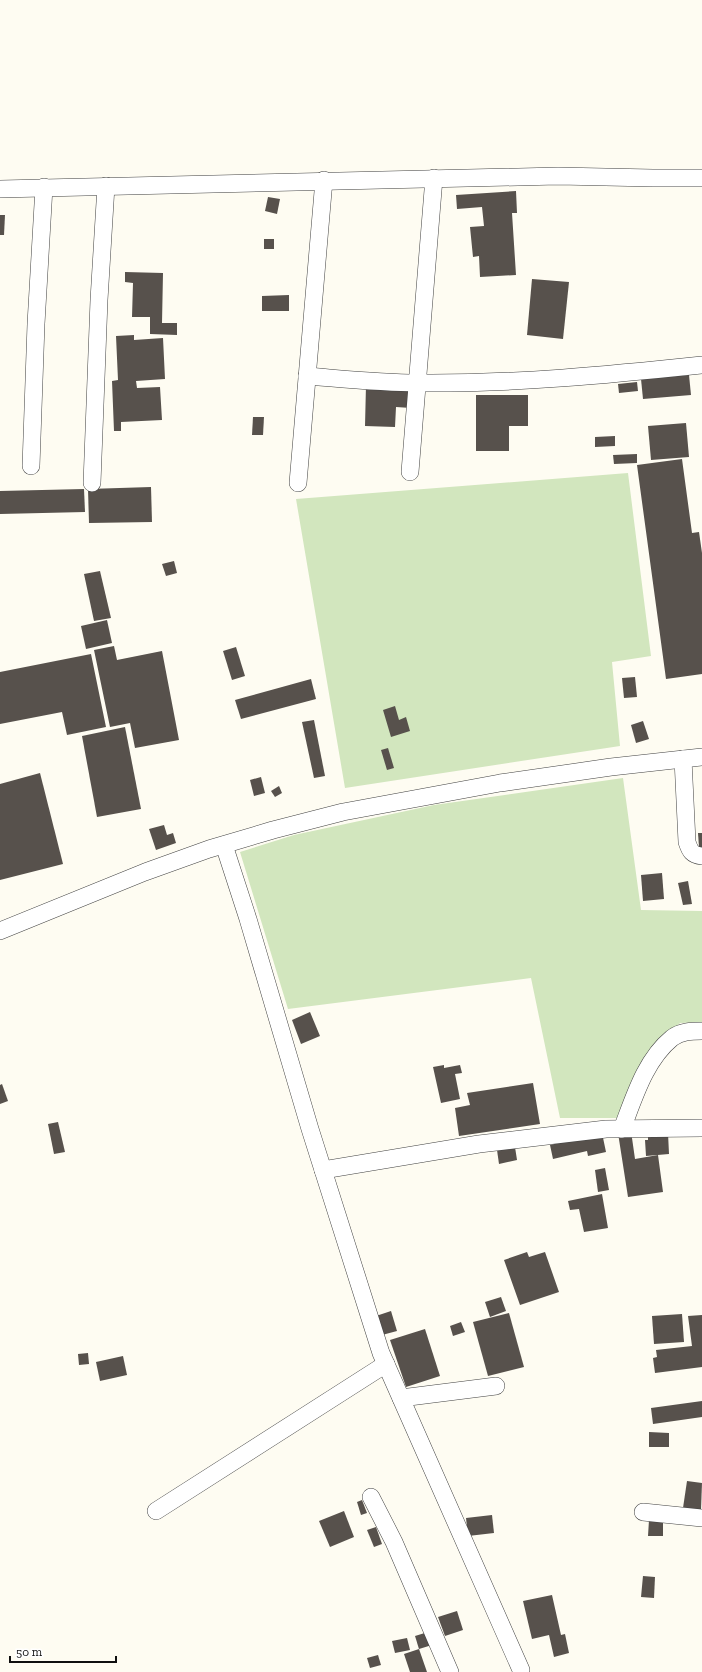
<svg xmlns="http://www.w3.org/2000/svg" width="702" height="1672" viewBox="0 0 702 1672" font-family="'Zilla Slab',serif">
  <style>
    .green { fill: #d2e6be }
    .building { fill: #57514c }
    .lines { fill: none; stroke-linecap: round; stroke-linejoin: round }
    .minor-casing { stroke: #424242; stroke-width: 18 }
    .minor { stroke: #fff; stroke-width: 17 }
  </style>
  <rect width="100%" height="100%" fill="#fefcf2"/>
  <g class="green">
    <polygon points="628,473 651,656 612,662 620,746 345,788 296,499"/>
    <polygon points="623,778 641,910 702,911 702,1022 680,1023 648,1054 618,1118 560,1118 531,978 288,1009 240,852 294,835 434,805"/>
  </g>
  <g class="building">
    <polygon points="516,191 517,213 512,213 516,275 480,277 479,256 473,257 470,227 484,226 482,207 457,209 456,195"/>
    <polygon points="268,197 280,199 277,214 265,211"/>
    <polygon points="0,215 5,215 4,235 0,235"/>
    <rect x="264" y="239" width="10" height="10"/>
    <polygon points="125,272 163,273 162,323 177,323 177,335 150,334 150,317 132,317 133,283 125,282"/>
    <polygon points="532,279 569,282 563,339 527,335"/>
    <polygon points="289,295 289,311 262,311 262,296"/>
    <polygon points="134,335 134,340 163,338 165,379 136,381 137,388 160,387 162,420 121,422 121,431 114,431 112,381 118,380 116,336"/>
    <polygon points="689,375 691,395 643,399 641,379"/>
    <polygon points="637,382 638,391 619,393 618,384"/>
    <polygon points="366,385 412,387 411,408 396,407 395,427 365,426"/>
    <polygon points="476,395 528,395 528,426 509,426 509,451 476,451"/>
    <polygon points="253,417 264,417 263,435 252,435"/>
    <polygon points="686,423 689,457 651,460 648,426"/>
    <polygon points="615,436 615,446 595,447 595,437"/>
    <polygon points="637,454 637,463 614,464 613,455"/>
    <polygon points="682,459 692,533 699,532 702,553 702,674 666,679 637,465"/>
    <polygon points="151,487 152,522 89,523 88,489"/>
    <polygon points="84,489 85,512 0,514 0,491"/>
    <polygon points="174,561 177,573 166,576 162,564"/>
    <polygon points="100,571 111,618 94,621 84,574"/>
    <polygon points="107,620 112,643 86,649 81,626"/>
    <polygon points="114,646 117,660 162,651 179,740 135,748 130,723 110,727 94,650"/>
    <polygon points="236,647 245,676 232,680 223,651"/>
    <polygon points="91,654 106,727 67,735 62,712 0,724 0,672"/>
    <polygon points="635,677 637,697 624,698 622,678"/>
    <polygon points="311,679 316,699 241,719 235,700"/>
    <polygon points="395,706 399,720 406,717 410,731 391,737 383,710"/>
    <polygon points="314,720 325,776 314,778 302,722"/>
    <polygon points="643,721 649,739 636,743 631,725"/>
    <polygon points="125,727 141,809 97,817 82,736"/>
    <polygon points="388,748 394,768 387,770 381,750"/>
    <polygon points="40,773 63,864 0,880 0,784"/>
    <polygon points="261,777 265,793 254,796 250,780"/>
    <polygon points="279,786 282,793 275,797 271,791"/>
    <polygon points="164,825 167,835 173,833 176,843 156,850 149,829"/>
    <polygon points="698,833 702,833 702,847 699,847"/>
    <polygon points="662,873 664,899 643,901 641,875"/>
    <polygon points="688,881 692,904 683,905 678,883"/>
    <polygon points="310,1012 320,1036 301,1044 292,1020"/>
    <polygon points="444,1065 444,1068 460,1065 462,1073 455,1074 460,1099 441,1103 433,1067"/>
    <polygon points="533,1083 540,1124 459,1136 455,1108 470,1105 467,1093"/>
    <polygon points="2,1084 8,1101 0,1104 0,1085"/>
    <polygon points="58,1122 65,1152 54,1154 48,1124"/>
    <polygon points="631,1131 635,1159 658,1155 663,1192 628,1197 618,1133"/>
    <polygon points="602,1133 606,1152 588,1156 587,1151 553,1159 550,1145"/>
    <polygon points="668,1133 669,1154 646,1156 645,1140 648,1140 648,1134"/>
    <polygon points="515,1147 517,1160 499,1164 497,1150"/>
    <polygon points="605,1168 609,1190 598,1192 595,1170"/>
    <polygon points="602,1194 608,1228 584,1232 579,1209 570,1210 568,1201"/>
    <polygon points="527,1252 529,1257 545,1252 559,1292 520,1305 504,1260"/>
    <polygon points="501,1297 506,1311 490,1317 485,1302"/>
    <polygon points="391,1311 397,1331 382,1335 376,1316"/>
    <polygon points="509,1313 524,1367 488,1376 473,1322"/>
    <polygon points="682,1314 684,1342 654,1344 652,1316"/>
    <polygon points="702,1315 702,1367 655,1373 653,1358 657,1357 656,1350 692,1346 688,1316"/>
    <polygon points="461,1322 465,1332 453,1336 450,1326"/>
    <polygon points="425,1329 440,1376 406,1387 390,1340"/>
    <polygon points="88,1353 89,1364 79,1365 78,1354"/>
    <polygon points="123,1356 127,1375 100,1381 96,1362"/>
    <polygon points="702,1401 702,1417 653,1424 651,1408"/>
    <polygon points="649,1432 669,1433 669,1447 649,1447"/>
    <polygon points="687,1481 702,1483 701,1510 683,1508"/>
    <polygon points="362,1500 367,1513 361,1515 357,1502"/>
    <polygon points="344,1511 354,1537 330,1547 319,1521"/>
    <polygon points="492,1515 494,1533 468,1536 466,1518"/>
    <polygon points="649,1520 663,1520 663,1536 648,1536"/>
    <polygon points="376,1527 382,1544 374,1547 367,1530"/>
    <polygon points="643,1576 655,1577 654,1598 641,1597"/>
    <polygon points="552,1595 561,1635 565,1634 569,1653 554,1657 549,1635 532,1639 523,1601"/>
    <polygon points="457,1611 463,1630 445,1636 438,1617"/>
    <polygon points="428,1632 432,1645 419,1649 415,1636"/>
    <polygon points="407,1638 410,1650 395,1653 392,1641"/>
    <polygon points="419,1649 427,1672 410,1672 404,1654"/>
    <polygon points="378,1655 381,1665 370,1668 367,1658"/>
  </g>
  <g class="lines">
    <g class="minor-casing">
      <g id="minor">
        <polyline points="0,189 558,176 653,178 702,178"/>
        <path d="M307,376C344,379 381,383 418,383C513,384 608,375 702,365"/>
        <polyline points="31,466 36,324 44,187"/>
        <polyline points="410,472 434,178"/>
        <polyline points="92,483 99,300 106,186"/>
        <polyline points="298,483 324,180"/>
        <path d="M683,759L687,842C690,851 692,855 702,856"/>
        <polyline points="224,845 248,919 310,1129 381,1353 521,1670"/>
        <polyline points="0,931 145,872 209,849 273,830 343,812 500,783 611,767 702,757"/>
        <path d="M622,1129C634,1098 645,1060 672,1038C681,1031 692,1031 702,1031"/>
        <polyline points="323,1170 479,1144 606,1129 702,1128"/>
        <polyline points="401,1398 496,1386"/>
        <polyline points="371,1497 394,1542 450,1672"/>
        <polyline points="156,1511 386,1364"/>
        <polyline points="643,1512 702,1518"/>
      </g>
    </g>
    <use href="#minor" class="minor"/>
  </g>
  <path d="M10 1656v6h106v-6" fill="none" stroke="#0f0f0f" stroke-width="2"/>
  <text x="16" y="1656" font-size="12" fill="#0f0f0f" stroke="#ffffff" stroke-width="3" paint-order="stroke">50 m</text>
</svg>
